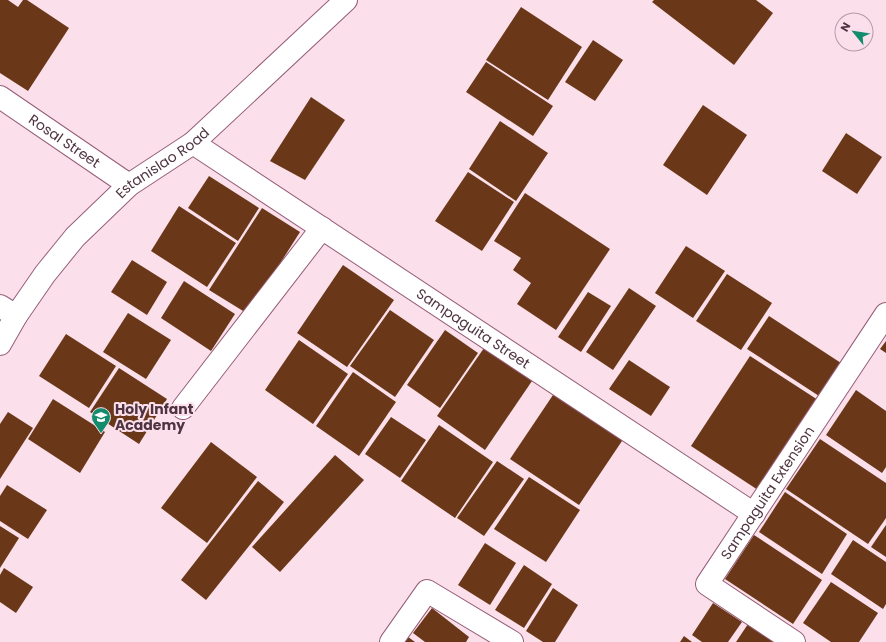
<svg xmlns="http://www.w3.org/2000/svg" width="886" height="642" viewBox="0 0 886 642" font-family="Poppins,sans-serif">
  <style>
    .building { fill: #6a3819 }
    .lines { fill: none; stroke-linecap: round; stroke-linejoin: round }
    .street-casing { stroke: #965d78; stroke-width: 24 }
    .secondary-casing { stroke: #965d78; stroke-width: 24 }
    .street { stroke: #fff; stroke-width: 22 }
    .secondary { stroke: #fff; stroke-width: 22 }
    .labels { text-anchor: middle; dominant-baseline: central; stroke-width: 4; stroke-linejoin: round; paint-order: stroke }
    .street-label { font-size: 14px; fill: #4e3440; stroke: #fbe0eb }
    .poi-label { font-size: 14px; font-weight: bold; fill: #4e3440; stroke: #fbe0eb; text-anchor: start }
  </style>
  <rect width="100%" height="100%" fill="#fbe0eb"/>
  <g class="building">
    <polygon points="0,0 8,0 18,7 23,0 27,0 69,28 28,91 0,73"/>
    <polygon points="654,0 756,0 773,13 734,65 652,2"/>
    <polygon points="521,7 582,47 548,100 486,60"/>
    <polygon points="593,40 623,60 595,101 565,82"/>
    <polygon points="486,62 553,106 533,136 466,92"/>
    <polygon points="311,97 345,120 305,180 270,161"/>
    <polygon points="703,105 747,135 707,195 663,165"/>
    <polygon points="500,121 548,153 516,201 469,169"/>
    <polygon points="846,133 882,157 857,194 822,171"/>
    <polygon points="468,172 514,202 482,251 435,221"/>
    <polygon points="209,176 259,208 238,241 188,208"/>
    <polygon points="525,193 610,249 556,330 517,304 531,283 513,270 521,258 494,241"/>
    <polygon points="179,206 236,243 207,287 151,251"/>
    <polygon points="262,208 300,232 248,314 209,290"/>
    <polygon points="686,246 725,271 693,318 655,293"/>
    <polygon points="132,260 167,282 147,315 111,292"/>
    <polygon points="343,265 394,300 347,367 297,333"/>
    <polygon points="727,274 772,303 741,350 696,321"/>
    <polygon points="184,281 235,314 211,351 161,318"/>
    <polygon points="629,288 656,306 613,370 586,352"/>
    <polygon points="588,292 611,306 581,352 558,337"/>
    <polygon points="390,310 434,340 395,397 350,366"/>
    <polygon points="128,313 171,340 146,379 103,352"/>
    <polygon points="769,316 841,363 819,396 747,349"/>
    <polygon points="445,330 478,353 440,408 407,385"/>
    <polygon points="66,334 116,366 89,408 39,376"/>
    <polygon points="299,340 348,374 313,424 265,390"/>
    <polygon points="886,341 886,353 880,349"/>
    <polygon points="484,348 532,381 485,450 437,416"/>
    <polygon points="750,356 818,400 758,490 691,446"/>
    <polygon points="629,360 670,387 651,416 609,389"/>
    <polygon points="119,368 167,399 139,444 90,412"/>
    <polygon points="353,372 396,402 359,456 316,426"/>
    <polygon points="856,390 886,411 886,467 882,473 826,435"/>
    <polygon points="555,392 624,438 579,505 510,459"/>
    <polygon points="53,399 105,432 80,473 28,439"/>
    <polygon points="8,412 33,428 0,479 0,424"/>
    <polygon points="391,417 426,440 400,478 365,454"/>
    <polygon points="439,425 493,462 455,518 401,481"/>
    <polygon points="820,439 886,483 886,518 868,544 786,489"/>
    <polygon points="211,442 257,477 207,543 161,508"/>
    <polygon points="335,455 364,480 280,572 252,547"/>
    <polygon points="497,461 524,479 484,536 457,518"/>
    <polygon points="529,477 580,510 546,562 494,529"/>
    <polygon points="258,481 284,502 206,600 181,580"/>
    <polygon points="7,485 47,510 28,539 0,521 0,496"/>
    <polygon points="785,492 847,534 822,574 759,532"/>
    <polygon points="886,525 886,557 871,547"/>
    <polygon points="0,526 19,538 0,568"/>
    <polygon points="754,535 822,580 793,624 725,579"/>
    <polygon points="853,540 886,562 886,604 883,609 831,574"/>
    <polygon points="485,543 516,563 490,605 458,585"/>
    <polygon points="524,565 552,584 524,628 495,610"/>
    <polygon points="4,568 33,587 16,613 0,602 0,575"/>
    <polygon points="831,582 878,613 859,642 831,642 803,623"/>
    <polygon points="553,588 578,605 555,642 543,642 526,631"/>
    <polygon points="713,603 742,622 728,642 702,642 692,635"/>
    <polygon points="432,608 469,637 466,642 425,642 413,633"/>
    <polygon points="750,621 780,642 736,642"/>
    <polygon points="404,634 415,642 398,642"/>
    <polygon points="684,636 692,642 680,642"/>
  </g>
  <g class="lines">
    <g class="street-casing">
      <g id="street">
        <path id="s1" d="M0,97L129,185"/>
        <path id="s2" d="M193,143L754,514"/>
        <polyline points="0,306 16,316"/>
        <polyline points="183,408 322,228"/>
        <polyline points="391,642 427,591 512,642"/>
        <path id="s3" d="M794,642L707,584L886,314"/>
      </g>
    </g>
    <g class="secondary-casing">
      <g id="secondary">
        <path id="s4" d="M0,344L16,316L45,274L75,237L129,185L193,143L346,0"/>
      </g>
    </g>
    <use href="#street" class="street"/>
    <use href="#secondary" class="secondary"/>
  </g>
  <defs>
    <g id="school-pin" transform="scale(1)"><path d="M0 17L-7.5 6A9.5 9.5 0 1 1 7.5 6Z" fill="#138b6d" stroke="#fbe0eb"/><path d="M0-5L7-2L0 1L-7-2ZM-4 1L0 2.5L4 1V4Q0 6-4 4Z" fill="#fff"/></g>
  </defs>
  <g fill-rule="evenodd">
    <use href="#school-pin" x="101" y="417"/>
  </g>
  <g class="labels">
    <g class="street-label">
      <text stroke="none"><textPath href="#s1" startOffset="78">Rosal Street</textPath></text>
      <text stroke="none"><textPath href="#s4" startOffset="246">Estanislao Road</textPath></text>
      <text stroke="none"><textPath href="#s2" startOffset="336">Sampaguita Street</textPath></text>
      <text stroke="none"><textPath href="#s3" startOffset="214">Sampaguita Extension</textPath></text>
    </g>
    <g class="poi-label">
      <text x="115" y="409">Holy Infant<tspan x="115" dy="16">Academy</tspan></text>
    </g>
  </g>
  <g transform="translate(854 32) rotate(300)"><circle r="19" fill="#fbe0eb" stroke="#b69ba7"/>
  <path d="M0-3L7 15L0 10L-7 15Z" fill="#138b6d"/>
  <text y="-6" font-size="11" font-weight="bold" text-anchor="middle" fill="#4e3440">N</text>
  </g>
</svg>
